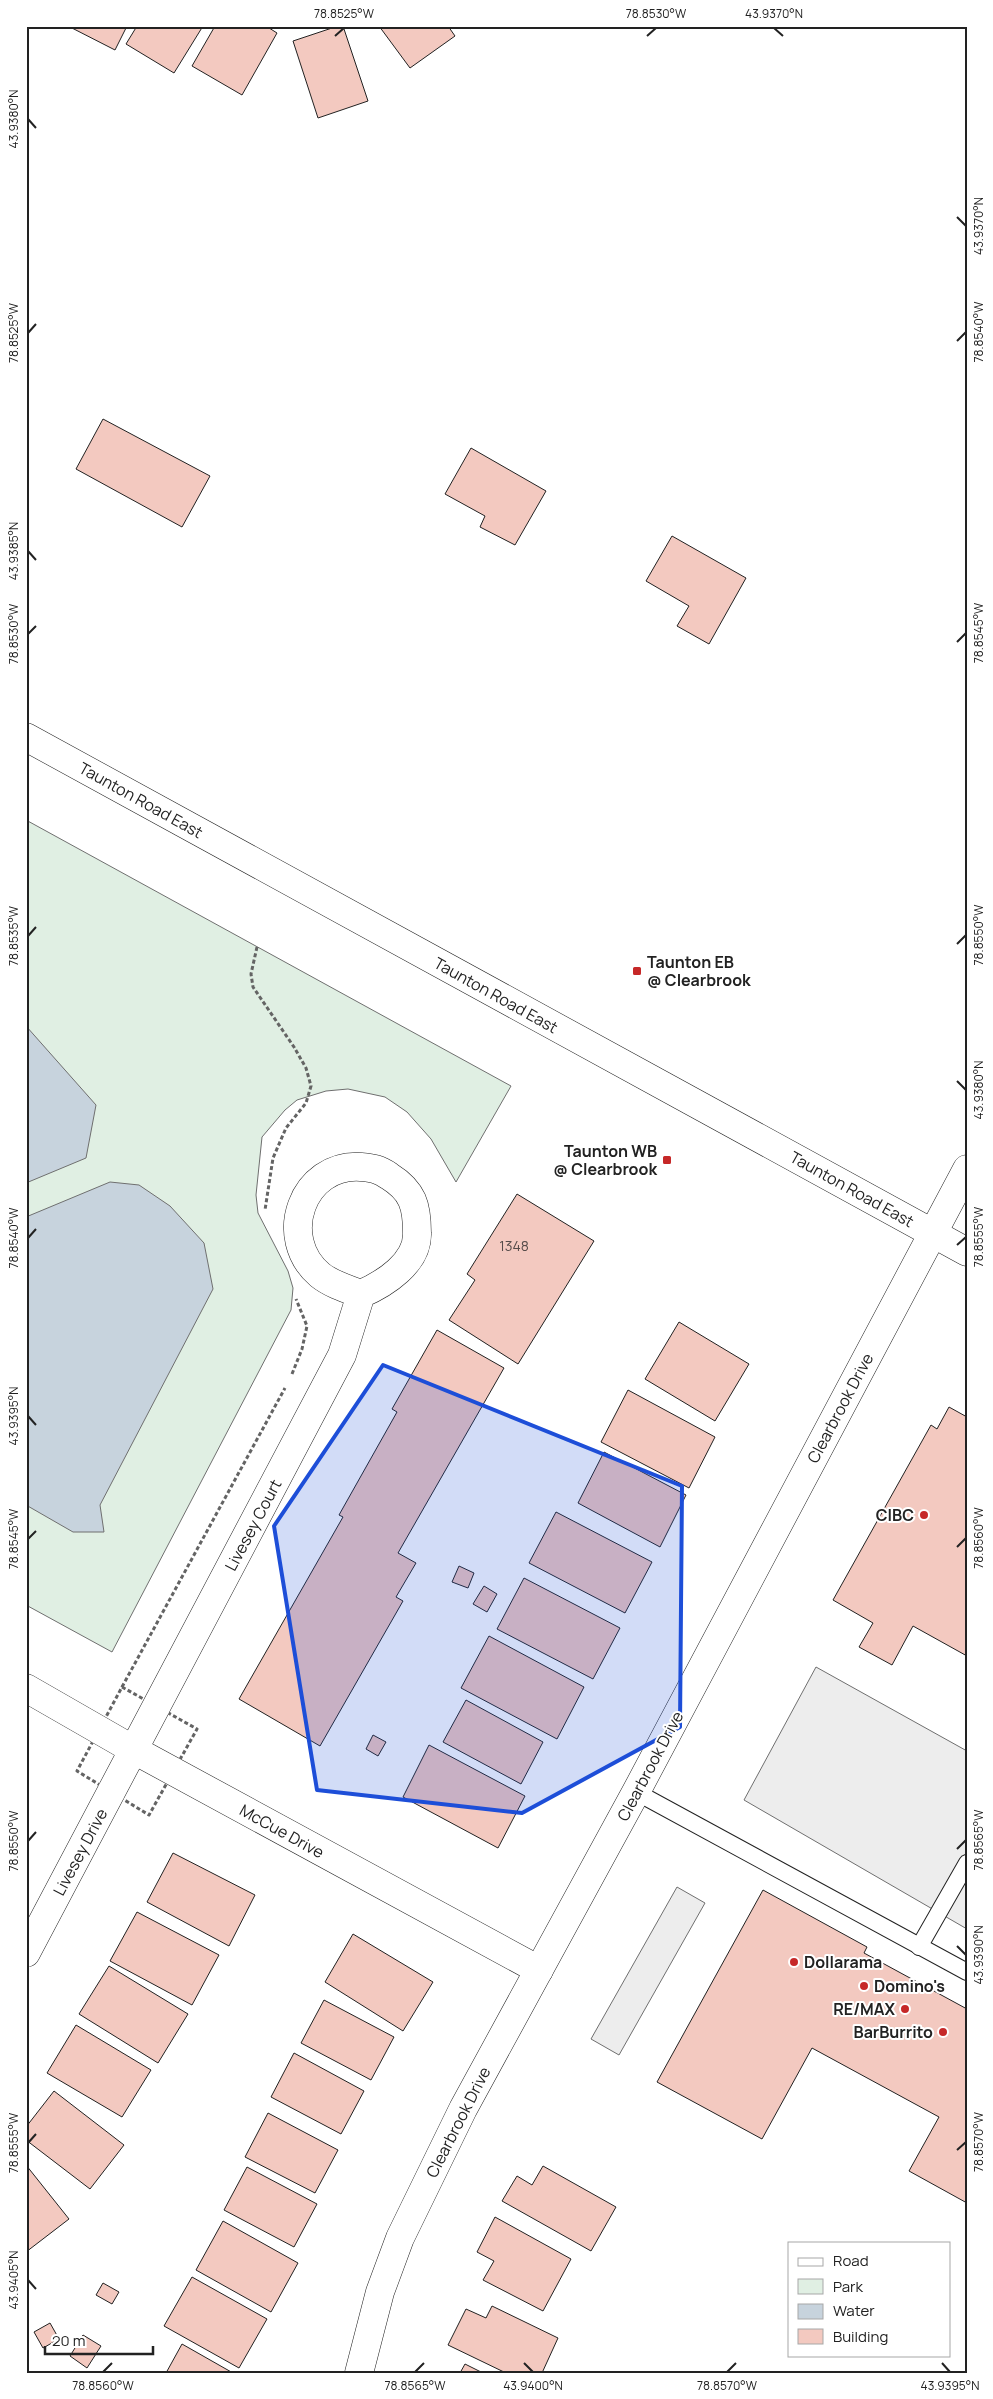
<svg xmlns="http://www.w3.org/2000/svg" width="993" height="2399" viewBox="0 0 993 2399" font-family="Manrope,sans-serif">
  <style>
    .green { fill: #e0efe3; stroke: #6f6f6f }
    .parking { fill: #ededed; stroke: #6f6f6f }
    .water { fill: #c7d3dd; stroke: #6f6f6f }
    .building { fill: #f3c9c0; stroke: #222 }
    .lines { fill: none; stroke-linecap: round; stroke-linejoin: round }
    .lane-casing { stroke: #222; stroke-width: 18 }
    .street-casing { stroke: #222; stroke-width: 29 }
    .secondary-casing { stroke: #222; stroke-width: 29 }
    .path { stroke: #646464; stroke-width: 3; stroke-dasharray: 4 2.5; stroke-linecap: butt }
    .lane { stroke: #fff; stroke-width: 16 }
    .street { stroke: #fff; stroke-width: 28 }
    .secondary { stroke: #fff; stroke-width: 28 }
    .marked { fill: #1d4ed8; fill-opacity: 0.2; stroke: #1d4ed8; stroke-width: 4; stroke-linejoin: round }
    .ticks { fill: none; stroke: #222; stroke-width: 2 }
    .poi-dot { fill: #c62828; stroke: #fff; stroke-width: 2 }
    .labels { text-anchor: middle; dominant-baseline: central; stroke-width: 4; stroke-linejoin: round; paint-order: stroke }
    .number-label { font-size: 14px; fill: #564c4a }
    .street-label { font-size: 16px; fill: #222; stroke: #fff }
    .poi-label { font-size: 16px; font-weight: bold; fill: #222; stroke: #fff; text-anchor: end }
    .neatline { fill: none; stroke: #222; stroke-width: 2 }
    .ticks-label { font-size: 12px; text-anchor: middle; fill: #222 }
  </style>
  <rect width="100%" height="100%" fill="#fff"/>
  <polygon class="green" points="26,820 511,1086 456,1182 431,1139 407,1112 385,1097 348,1089 326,1091 297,1100 285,1110 262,1137 256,1195 258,1213 288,1271 293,1288 291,1310 112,1652 26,1605"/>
  <g class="parking">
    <polygon points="816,1667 967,1751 967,1929 744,1800"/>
    <polygon points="677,1887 705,1903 619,2055 591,2039"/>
  </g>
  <g class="water">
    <polygon points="26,1026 96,1105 86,1158 26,1183"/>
    <polygon points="110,1182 139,1185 170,1206 204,1243 213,1289 100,1505 104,1532 73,1532 26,1505 26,1217"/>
  </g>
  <g class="building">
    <polygon points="68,26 127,26 115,50"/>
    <polygon points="137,26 203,26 174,73 126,44"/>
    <polygon points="215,26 266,26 277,33 242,95 192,66"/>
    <polygon points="338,26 343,26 368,101 318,118 293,41"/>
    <polygon points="379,26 448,26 455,36 410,68"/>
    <polygon points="103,419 210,476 182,527 76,469"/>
    <polygon points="471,448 546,491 515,545 480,527 485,516 445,494"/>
    <polygon points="672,536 746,578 709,644 677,626 689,606 646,581"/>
    <polygon points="517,1194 594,1241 518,1364 449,1320 475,1280 467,1274"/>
    <polygon points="679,1322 749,1364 715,1421 645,1379"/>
    <polygon points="437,1330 504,1368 398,1553 416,1563 396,1597 403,1601 320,1746 239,1699 343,1517 339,1515 397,1412 392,1409"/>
    <polygon points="628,1390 715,1437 689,1488 601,1442"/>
    <polygon points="949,1407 967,1417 967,1656 913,1626 892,1665 859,1647 873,1623 833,1600 931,1425 937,1429"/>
    <polygon points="604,1452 686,1495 660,1547 578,1503"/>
    <polygon points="556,1512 652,1562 625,1613 529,1563"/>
    <polygon points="459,1566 474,1573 468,1588 452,1582"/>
    <polygon points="524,1578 620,1628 593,1679 497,1629"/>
    <polygon points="484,1586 497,1594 487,1612 473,1604"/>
    <polygon points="489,1636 584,1687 557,1739 461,1688"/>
    <polygon points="466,1700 543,1742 521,1784 443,1742"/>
    <polygon points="373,1735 386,1742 378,1756 366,1749"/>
    <polygon points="429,1745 525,1796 498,1848 403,1797"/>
    <polygon points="173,1853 255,1895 229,1946 147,1902"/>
    <polygon points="763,1890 867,1947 864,1953 967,2009 967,2203 909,2171 939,2117 812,2048 762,2139 657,2082"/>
    <polygon points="137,1912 219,1955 192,2005 110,1961"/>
    <polygon points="353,1934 433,1982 403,2031 325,1982"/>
    <polygon points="109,1966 188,2014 158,2063 79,2014"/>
    <polygon points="324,2000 394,2037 371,2080 301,2043"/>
    <polygon points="76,2025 151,2070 122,2117 47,2073"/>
    <polygon points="294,2053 364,2091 341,2134 271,2097"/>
    <polygon points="54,2091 124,2145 90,2189 26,2140 26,2127"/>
    <polygon points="268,2113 338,2150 315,2193 245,2157"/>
    <polygon points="26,2165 69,2219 26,2252"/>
    <polygon points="543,2166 616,2207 591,2251 502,2201 517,2176 532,2185"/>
    <polygon points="247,2167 317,2204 294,2247 224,2210"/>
    <polygon points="495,2217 571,2259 543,2311 483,2280 494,2261 477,2252"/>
    <polygon points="223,2221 298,2263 271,2312 196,2270"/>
    <polygon points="192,2277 267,2319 239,2368 164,2326"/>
    <polygon points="103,2283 119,2292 112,2304 96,2295"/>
    <polygon points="492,2306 558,2338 542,2373 506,2373 448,2345 466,2309 486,2318"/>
    <polygon points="50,2323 59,2339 43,2348 34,2332"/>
    <polygon points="83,2335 101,2346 87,2368 70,2356"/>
    <polygon points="182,2344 233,2373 166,2373"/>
    <polygon points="465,2364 483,2373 460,2373"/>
  </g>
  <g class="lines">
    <g class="lane-casing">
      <g id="lane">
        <polyline points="636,1792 967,1972"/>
        <polyline points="919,1947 967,1863"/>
      </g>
    </g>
    <g class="street-casing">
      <g id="street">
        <polyline points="26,1688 134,1750 539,1970"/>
        <path d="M26,1953L342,1355L361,1294C384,1284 418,1263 417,1233C417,1206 413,1191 389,1176C379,1169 373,1168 361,1167C302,1163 276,1238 320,1275C331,1284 347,1289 361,1294"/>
        <polyline points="359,2373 380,2292 400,2238 463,2109 636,1792 967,1169"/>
      </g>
    </g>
    <g class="secondary-casing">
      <polyline id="secondary" points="26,737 967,1252"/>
    </g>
    <g class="path">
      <polyline points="257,947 251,974 253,987 294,1047 306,1068 311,1086 306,1103 286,1128 273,1158 265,1210"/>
      <polyline points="292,1374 302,1349 307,1326 296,1299"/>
      <polyline points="122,1687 285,1388"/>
      <polygon points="122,1687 197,1729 149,1815 77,1771"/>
    </g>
    <use href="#lane" class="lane"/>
    <use href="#street" class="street"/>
    <use href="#secondary" class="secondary"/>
  </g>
  <path class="marked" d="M383,1365L682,1486L680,1727L522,1813L317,1790L274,1526Z"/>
  <path class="ticks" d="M774,28L783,36M335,36L344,28M647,36L656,28M28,119L36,128M957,217L966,226M28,333L36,324M957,341L966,332M28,551L36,560M28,634L36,626M957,642L966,633M28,936L36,927M957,944L966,935M957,1081L966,1090M28,1238L36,1229M957,1245L966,1237M28,1416L36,1425M28,1539L36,1531M957,1547L966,1538M28,1841L36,1832M957,1849L966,1840M957,1946L966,1955M28,2143L36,2134M957,2150L966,2142M28,2280L36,2289M524,2363L533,2372M942,2363L950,2372M103,2372L112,2363M415,2372L424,2363M727,2372L736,2363"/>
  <g class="poi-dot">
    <rect x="632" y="966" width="10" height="10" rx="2.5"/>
    <rect x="662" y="1155" width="10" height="10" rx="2.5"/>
    <circle cx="924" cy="1515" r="5"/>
    <circle cx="794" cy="1962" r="5"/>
    <circle cx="864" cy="1986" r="5"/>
    <circle cx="905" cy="2009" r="5"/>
    <circle cx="943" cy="2032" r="5"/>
  </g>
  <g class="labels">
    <g class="number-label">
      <text x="514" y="1245">1348</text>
    </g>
    <g class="street-label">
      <text transform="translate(141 800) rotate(29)">Taunton Road East</text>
      <text transform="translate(496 995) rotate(29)">Taunton Road East</text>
      <text transform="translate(852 1189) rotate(29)">Taunton Road East</text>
      <text transform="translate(840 1408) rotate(-62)">Clearbrook Drive</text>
      <text transform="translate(253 1525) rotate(-62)">Livesey Court</text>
      <text transform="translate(650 1766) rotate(-62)">Clearbrook Drive</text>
      <text transform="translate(282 1831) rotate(29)">McCue Drive</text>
      <text transform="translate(80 1852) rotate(-62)">Livesey Drive</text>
      <text transform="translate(458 2122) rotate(-63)">Clearbrook Drive</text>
    </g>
    <g class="poi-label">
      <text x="647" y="962" text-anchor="start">Taunton EB<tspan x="647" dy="18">@ Clearbrook</tspan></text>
      <text x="657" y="1151">Taunton WB<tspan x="657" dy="18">@ Clearbrook</tspan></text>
      <text x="914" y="1515">CIBC</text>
      <text x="804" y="1962" text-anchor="start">Dollarama</text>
      <text x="874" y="1986" text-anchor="start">Domino's</text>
      <text x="895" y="2009">RE/MAX</text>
      <text x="933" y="2032">BarBurrito</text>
    </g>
  </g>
  <rect width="993" height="2399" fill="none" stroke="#ffffff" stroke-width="55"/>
  <rect x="788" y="2242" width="162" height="115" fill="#ffffff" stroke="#a7a7a7"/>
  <rect x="798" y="2258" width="25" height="8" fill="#ffffff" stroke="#a7a7a7"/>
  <text x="833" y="2266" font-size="15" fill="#222222">Road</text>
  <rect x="798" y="2279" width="25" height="15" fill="#e0efe3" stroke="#a7a7a7"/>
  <text x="833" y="2292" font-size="15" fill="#222222">Park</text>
  <rect x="798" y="2304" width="25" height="15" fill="#c7d3dd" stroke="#a7a7a7"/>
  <text x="833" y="2316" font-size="15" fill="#222222">Water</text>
  <rect x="798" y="2329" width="25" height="15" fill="#f3c9c0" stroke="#a7a7a7"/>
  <text x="833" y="2342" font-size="15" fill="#222222">Building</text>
  <path d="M45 2346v8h108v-8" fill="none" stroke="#222222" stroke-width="2.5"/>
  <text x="52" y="2346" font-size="15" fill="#222222" stroke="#ffffff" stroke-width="4" paint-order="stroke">20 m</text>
  <rect x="28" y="28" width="938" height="2344" class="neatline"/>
  <g class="ticks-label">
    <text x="344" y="18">78.8525°W</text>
    <text x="656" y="18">78.8530°W</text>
    <text x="774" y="18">43.9370°N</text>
    <text transform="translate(14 119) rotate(-90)" y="4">43.9380°N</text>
    <text transform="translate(979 226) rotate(-90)" y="4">43.9370°N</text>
    <text transform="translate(979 332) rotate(-90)" y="4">78.8540°W</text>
    <text transform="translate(14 333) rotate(-90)" y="4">78.8525°W</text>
    <text transform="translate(14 551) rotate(-90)" y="4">43.9385°N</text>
    <text transform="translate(979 633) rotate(-90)" y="4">78.8545°W</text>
    <text transform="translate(14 634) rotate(-90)" y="4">78.8530°W</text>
    <text transform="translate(979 935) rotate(-90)" y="4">78.8550°W</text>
    <text transform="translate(14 936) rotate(-90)" y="4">78.8535°W</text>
    <text transform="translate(979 1090) rotate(-90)" y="4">43.9380°N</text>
    <text transform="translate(979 1237) rotate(-90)" y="4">78.8555°W</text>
    <text transform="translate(14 1238) rotate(-90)" y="4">78.8540°W</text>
    <text transform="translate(14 1416) rotate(-90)" y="4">43.9395°N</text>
    <text transform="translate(979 1538) rotate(-90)" y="4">78.8560°W</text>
    <text transform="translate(14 1539) rotate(-90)" y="4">78.8545°W</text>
    <text transform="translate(979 1840) rotate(-90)" y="4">78.8565°W</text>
    <text transform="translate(14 1841) rotate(-90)" y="4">78.8550°W</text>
    <text transform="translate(979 1955) rotate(-90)" y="4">43.9390°N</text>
    <text transform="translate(979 2142) rotate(-90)" y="4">78.8570°W</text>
    <text transform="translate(14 2143) rotate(-90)" y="4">78.8555°W</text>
    <text transform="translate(14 2280) rotate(-90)" y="4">43.9405°N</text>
    <text x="103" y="2390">78.8560°W</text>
    <text x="415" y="2390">78.8565°W</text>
    <text x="533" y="2390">43.9400°N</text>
    <text x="727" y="2390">78.8570°W</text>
    <text x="950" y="2390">43.9395°N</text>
  </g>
</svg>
